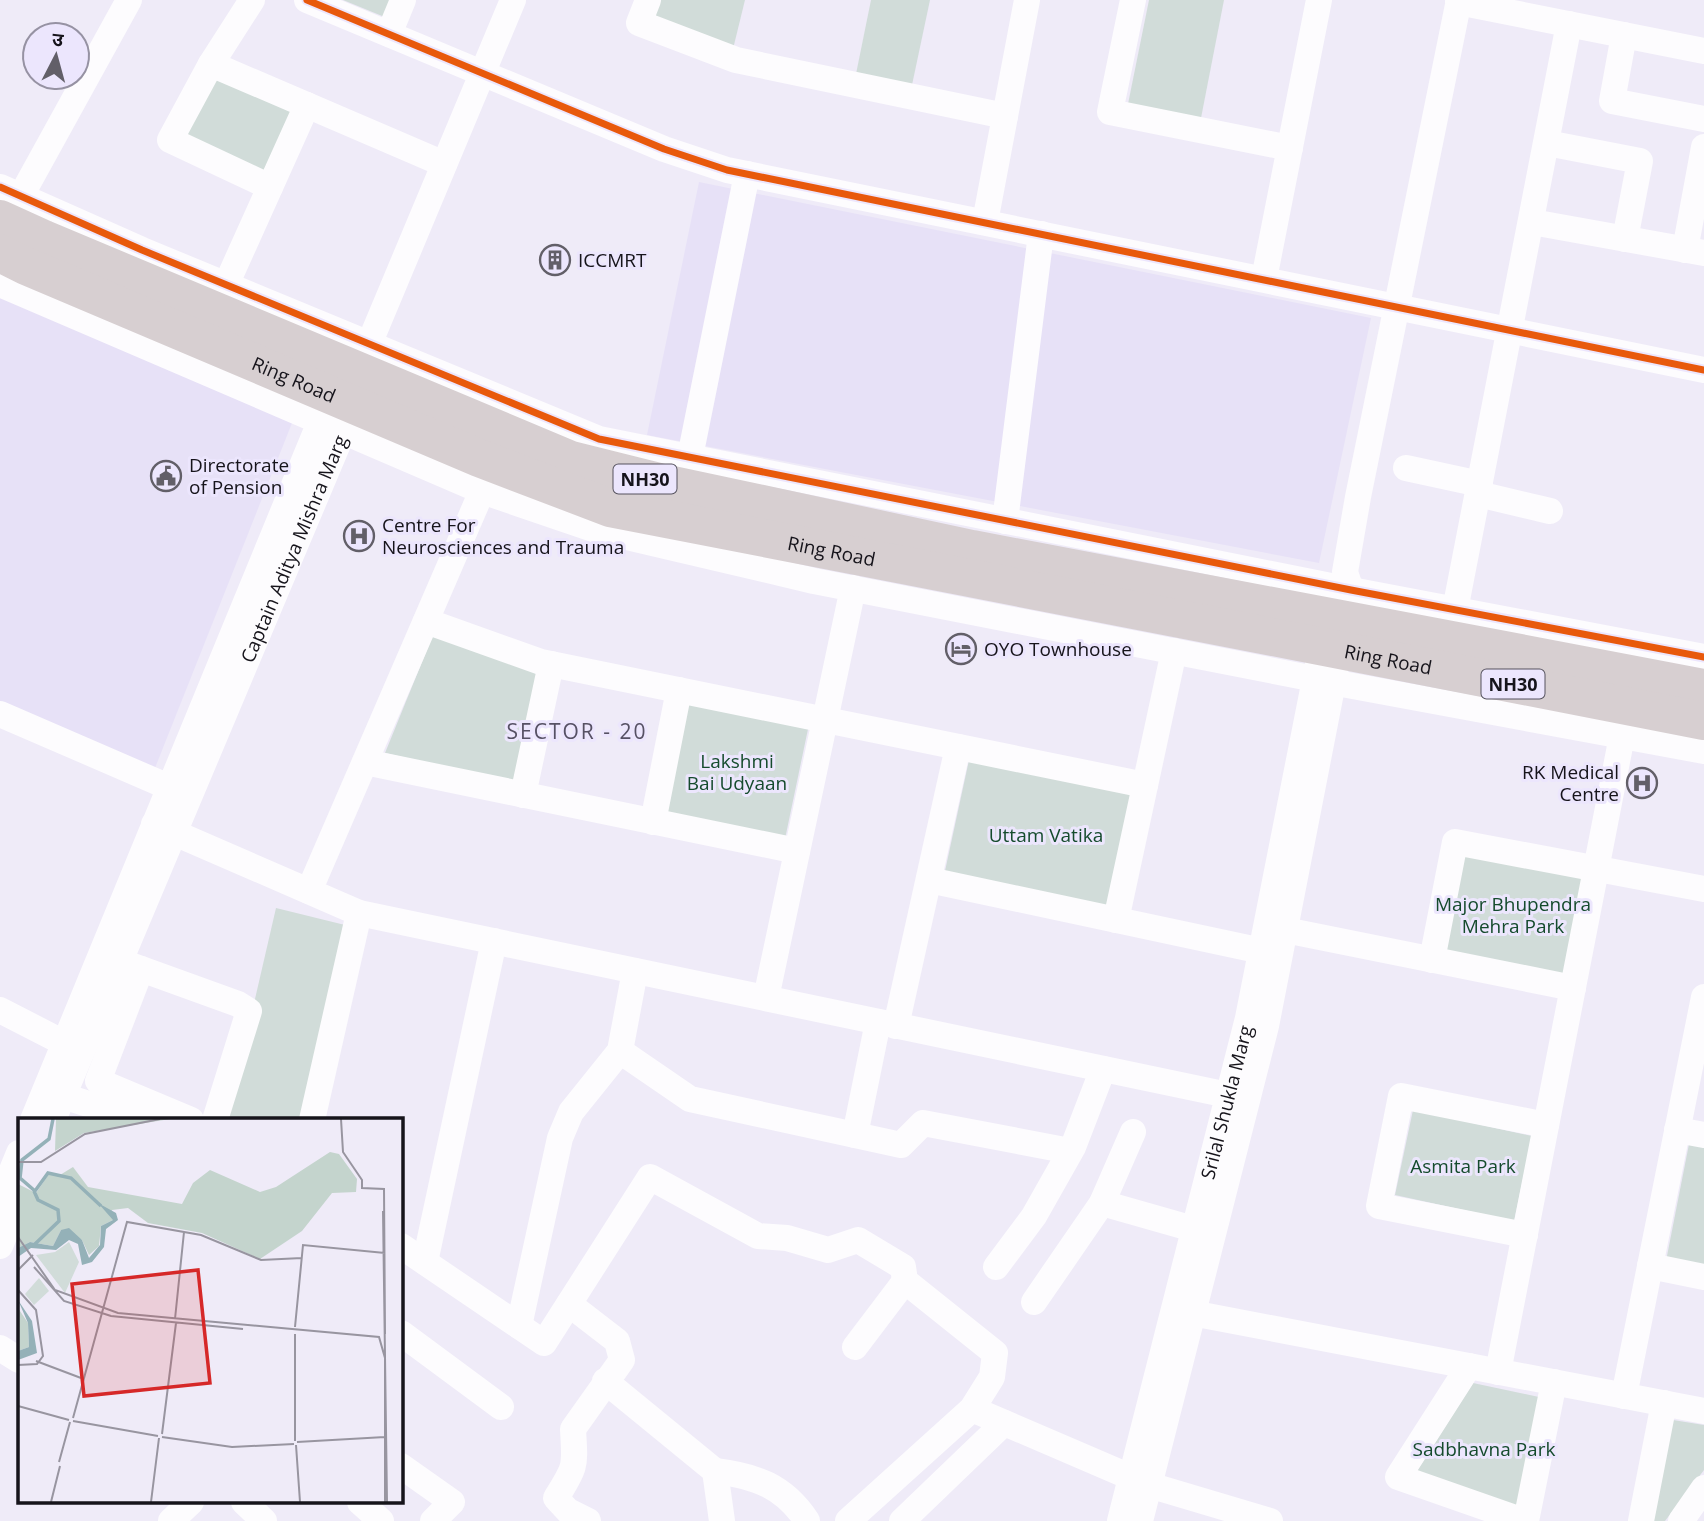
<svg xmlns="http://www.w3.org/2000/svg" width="1704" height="1521" viewBox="0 0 1704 1521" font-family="'Open Sans','Noto Sans Devanagari',sans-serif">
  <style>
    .built { fill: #e7e1f7 }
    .green { fill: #d1dcd9 }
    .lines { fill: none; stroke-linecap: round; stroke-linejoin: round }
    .minor { stroke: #fdfcfe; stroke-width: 26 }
    .highway { stroke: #d7cfd1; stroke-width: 38 }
    .cycleway-casing { stroke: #ece6fd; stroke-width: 11 }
    .cycleway { stroke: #e8590c; stroke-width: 7 }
    .labels { text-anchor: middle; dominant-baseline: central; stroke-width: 6; stroke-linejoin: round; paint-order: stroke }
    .shield { fill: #ece6fd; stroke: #56535f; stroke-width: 2 }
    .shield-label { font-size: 18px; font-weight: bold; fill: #16141b }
    .poi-label { font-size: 19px; fill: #16141b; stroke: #ece6fd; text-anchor: start }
    .street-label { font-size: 19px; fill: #16141b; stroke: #ece6fd }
    .park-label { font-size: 19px; fill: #154b2d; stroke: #ece6fd }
    .neighbourhood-label { font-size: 21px; letter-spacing: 2px; fill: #565164; stroke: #ece6fd }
    .inset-river { fill: none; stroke: #94b1b8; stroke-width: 3.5 }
    .inset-road { fill: none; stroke: #9895a0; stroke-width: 2 }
    .view { fill: #d62828; fill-opacity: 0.15; stroke: #d62828; stroke-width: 3.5 }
    .inset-edge { fill: none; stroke: #16141b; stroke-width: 3.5 }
  </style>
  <rect width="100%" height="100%" fill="#efebf8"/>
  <g class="built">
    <polygon points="699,182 1371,318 1319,563 647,435"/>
    <polygon points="0,295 294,418 155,768 0,702"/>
  </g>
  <g class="green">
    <polygon points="343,0 395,0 387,18"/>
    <polygon points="659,0 745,0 733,49 651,16"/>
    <polygon points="871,0 930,0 912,85 856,74"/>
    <polygon points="1149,0 1224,0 1201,118 1128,104"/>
    <polygon points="217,78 292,112 262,174 184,138"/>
    <polygon points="433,635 538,673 513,782 385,753"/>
    <polygon points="688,704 808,729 785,839 665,814"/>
    <polygon points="969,760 1132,795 1108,907 945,871"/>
    <polygon points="1462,851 1586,876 1565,980 1441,955"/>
    <polygon points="276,908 345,925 300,1120 227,1120"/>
    <polygon points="1413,1110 1532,1136 1514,1221 1395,1195"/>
    <polygon points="1689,1144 1704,1147 1704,1269 1666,1261"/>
    <polygon points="1473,1383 1539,1397 1517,1509 1415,1474"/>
    <polygon points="1673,1420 1704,1425 1704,1470 1665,1521 1652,1521"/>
  </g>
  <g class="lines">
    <g class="minor">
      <polyline points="252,0 211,64 170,140 270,187"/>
      <polyline points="307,0 664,149 727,170 1704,370"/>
      <polyline points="648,0 639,23 736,60 1005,116"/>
      <polyline points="1133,0 1110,112 1290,148"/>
      <polyline points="1458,2 1704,51"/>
      <polyline points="389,34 403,0"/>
      <polyline points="1624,35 1612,101 1704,119"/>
      <polyline points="211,64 444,164"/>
      <polyline points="1547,143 1640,161 1625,239"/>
      <polyline points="0,187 142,250 599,439 1351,590 1704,657"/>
      <polyline points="21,196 129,0"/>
      <polyline points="985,222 1027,0"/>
      <polyline points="1532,222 1704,253"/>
      <polyline points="1685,250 1704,147"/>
      <polyline points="1264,279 1319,0"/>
      <polyline points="0,284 482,491 593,529 814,581 1315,679 1704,751"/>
      <polyline points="226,285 307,105"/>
      <polyline points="362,361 513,0"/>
      <polyline points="690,457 747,174"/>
      <polyline points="1406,468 1480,484"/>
      <polyline points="1478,494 1550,511"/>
      <polyline points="1005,521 1041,234"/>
      <polyline points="1349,602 1351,590 1345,572 1358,497 1459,0"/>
      <polyline points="1455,610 1569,24"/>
      <polyline points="426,621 541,662 1145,785"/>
      <polyline points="0,714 185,794"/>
      <polyline points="365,762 797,851"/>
      <polyline points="523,795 551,664"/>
      <polyline points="653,822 679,690"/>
      <polyline points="154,824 359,913 1247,1099"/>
      <polyline points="929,880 1276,954"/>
      <polyline points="309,891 482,491"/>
      <polyline points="1116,920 1174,651"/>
      <polyline points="1270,927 1573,988"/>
      <polyline points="1432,960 1455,842 1704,889"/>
      <polyline points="119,961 238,1004 249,1011 215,1120"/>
      <polyline points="141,969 98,1081 191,1120"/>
      <polyline points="766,998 853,588"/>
      <polyline points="0,1010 64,1043"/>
      <polyline points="896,1026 958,747"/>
      <polyline points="620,1051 690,1099 901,1145 923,1123 1070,1151"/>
      <polyline points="63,1096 139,1120"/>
      <polyline points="33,1120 299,473 320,422 330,409"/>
      <path id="s1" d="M53,1120L343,432L347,415"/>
      <polyline points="312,1120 359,913"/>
      <polyline points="1677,1130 1704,1135"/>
      <polyline points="855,1135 878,1022"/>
      <polyline points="0,1200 19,1153"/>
      <polyline points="1102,1203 1211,1234"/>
      <polyline points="1525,1235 1379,1206 1401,1096 1546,1125"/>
      <polyline points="0,1246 19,1200"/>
      <polyline points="401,1246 544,1343 650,1177 758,1236 787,1238 828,1250 858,1240 903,1267 905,1281 995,1353 992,1377 972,1409 848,1521"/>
      <polyline points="425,1262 494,941"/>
      <polyline points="1650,1266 1704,1277"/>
      <polyline points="996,1267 1034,1216 1073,1147 1103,1069"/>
      <polyline points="1034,1302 1102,1203 1133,1132"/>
      <path d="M569,1304L617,1341L622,1360L573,1429C575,1466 577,1465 556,1498L568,1511L588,1521"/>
      <polyline points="1176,1310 1704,1411"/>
      <polyline points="519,1326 560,1138 571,1112 620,1051 635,971"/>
      <polyline points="401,1333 501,1407"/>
      <polyline points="855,1347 905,1281"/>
      <polyline points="0,1348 19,1360"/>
      <polyline points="1469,1366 1398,1477 1524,1521"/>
      <polyline points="1498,1372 1622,736"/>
      <polyline points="605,1381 715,1471 722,1521"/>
      <polyline points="1624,1396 1704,997"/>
      <polyline points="972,1409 1149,1485 1270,1521"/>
      <polyline points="401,1466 452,1502 433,1521"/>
      <path d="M715,1471C756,1476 784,1486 807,1521"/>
      <polyline points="244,1502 264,1521"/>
      <polyline points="360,1502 381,1521"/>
      <polyline points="171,1521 191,1502"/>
      <polyline points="902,1521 1004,1423"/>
      <path id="s2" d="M1120,1521L1248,1018L1318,664"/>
      <polyline points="1140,1521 1266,1026 1336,667"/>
      <polyline points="1526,1521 1554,1382"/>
      <polyline points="1641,1521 1664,1403"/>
      <polyline points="1681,1521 1704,1488"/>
    </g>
    <g class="highway">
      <polyline points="0,219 44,239 571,460 659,482 972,549 1704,688"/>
      <path id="s3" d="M0,253L26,266L479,458L610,508L1704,721"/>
    </g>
    <g class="cycleway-casing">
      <g id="cycleway">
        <polyline points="307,0 664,149 727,170 1704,370"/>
        <polyline points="0,187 142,250 599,439 1351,590 1704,657"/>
      </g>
    </g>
    <use href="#cycleway" class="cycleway"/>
  </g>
  <defs>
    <g id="building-ring" transform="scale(1.575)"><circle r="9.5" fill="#ece6fd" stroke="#625f68" stroke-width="1.5"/><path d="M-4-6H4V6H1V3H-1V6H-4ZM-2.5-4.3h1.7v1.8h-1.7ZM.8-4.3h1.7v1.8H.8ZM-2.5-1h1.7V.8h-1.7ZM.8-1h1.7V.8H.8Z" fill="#625f68"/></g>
    <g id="civic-ring" transform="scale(1.575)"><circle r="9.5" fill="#ece6fd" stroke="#625f68" stroke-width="1.5"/><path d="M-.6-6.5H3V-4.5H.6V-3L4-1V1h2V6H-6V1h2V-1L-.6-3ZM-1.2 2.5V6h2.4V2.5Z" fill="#625f68"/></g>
    <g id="hospital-ring" transform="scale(1.575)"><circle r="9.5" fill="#ece6fd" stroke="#625f68" stroke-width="1.5"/><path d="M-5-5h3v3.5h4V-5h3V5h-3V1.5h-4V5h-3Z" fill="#625f68"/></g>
    <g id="hotel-ring" transform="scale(1.575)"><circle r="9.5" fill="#ece6fd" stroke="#625f68" stroke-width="1.5"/><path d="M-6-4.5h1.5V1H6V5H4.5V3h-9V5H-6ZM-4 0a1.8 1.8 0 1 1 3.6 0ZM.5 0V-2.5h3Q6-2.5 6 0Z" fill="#625f68"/></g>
  </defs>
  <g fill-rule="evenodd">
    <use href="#building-ring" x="555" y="260"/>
    <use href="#civic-ring" x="166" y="476"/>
    <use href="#hospital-ring" x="359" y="536"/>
    <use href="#hotel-ring" x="961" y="649"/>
    <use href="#hospital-ring" x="1642" y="783"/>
  </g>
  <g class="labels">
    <g class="shield">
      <rect x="613.5" y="464.5" width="63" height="29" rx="5"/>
      <rect x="1481.5" y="669.5" width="63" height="29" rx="5"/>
    </g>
    <g class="shield-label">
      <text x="645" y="479">NH30</text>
      <text x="1513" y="684">NH30</text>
    </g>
    <g class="poi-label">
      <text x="578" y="260">ICCMRT</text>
      <text x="189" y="465">Directorate<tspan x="189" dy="22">of Pension</tspan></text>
      <text x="382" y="525">Centre For<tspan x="382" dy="22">Neurosciences and Trauma</tspan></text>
      <text x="984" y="649">OYO Townhouse</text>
      <text x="1619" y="772" text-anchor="end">RK Medical<tspan x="1619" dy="22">Centre</tspan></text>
    </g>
    <g class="street-label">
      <text stroke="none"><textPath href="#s3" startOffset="320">Ring Road</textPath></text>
      <text stroke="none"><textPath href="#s1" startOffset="620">Captain Aditya Mishra Marg</textPath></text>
      <text stroke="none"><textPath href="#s3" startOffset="887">Ring Road</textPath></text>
      <text stroke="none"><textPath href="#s3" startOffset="1454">Ring Road</textPath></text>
      <text stroke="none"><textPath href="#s2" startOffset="432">Srilal Shukla Marg</textPath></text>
    </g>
    <g class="park-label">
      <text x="737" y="761">Lakshmi<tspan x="737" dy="22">Bai Udyaan</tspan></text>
      <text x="1046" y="835">Uttam Vatika</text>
      <text x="1513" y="904">Major Bhupendra<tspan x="1513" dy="22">Mehra Park</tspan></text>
      <text x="1463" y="1166">Asmita Park</text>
      <text x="1484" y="1449">Sadbhavna Park</text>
    </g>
    <g class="neighbourhood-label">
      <text x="577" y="731">SECTOR - 20</text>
    </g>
  </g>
  <g transform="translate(18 1118)">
    <rect width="385" height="385" fill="#efebf8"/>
    <path d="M51,124L61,144L47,175L18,137L37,134ZM21,160L31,173L16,187L7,176Z" fill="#d1dcd9"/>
    <path d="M38,1H152L66,15L37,33ZM312,34L321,36L339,61L338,74L314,75L284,113L242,141L184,115L130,105L110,90L94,92L95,102L83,108L81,128L71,137L64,122L43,112L35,128L12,124L0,130V66L18,75L31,56L42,57L55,49L70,69L164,86L175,65L192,52L242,74L258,69ZM0,190L10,205L11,229L0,233Z" fill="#c4d4cd"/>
    <path d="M80,85L98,95L100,102L88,111L86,129L74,144L64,147L60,126L51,122L38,132L13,130L0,139V130L12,124L35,128L43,112L51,110L64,122L71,140L82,127L83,108L95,102ZM0,182L14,203L19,235L0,242V233L11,229L10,205Z" fill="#94b1b8"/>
    <path class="inset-river" d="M35,1L31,21L4,42L2,60L17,73L30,55L53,60L83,88M16,73L20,82L40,92L41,103L17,126"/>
    <path class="inset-road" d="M323,1L325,34L344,62V70L366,71L367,216M0,44H23L67,16L142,1M365,93L369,384M0,119L37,172L100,195L361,219L367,240V384M16,149L46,183L93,198L225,211M0,152L15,137M0,172L18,192L25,238L19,246L0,247M157,201L166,114M277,209L285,127L367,135M277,216V323M18,243L63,260M0,288L51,302M55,300L109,104L183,117L243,142L284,140M55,303L140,318M144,316L158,205M144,319L214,329L276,326M279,324L367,319M278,327L282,384M41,344L52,304M33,384L42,348M133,384L141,320"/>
    <path class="view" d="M180,152L192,265L66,278L54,166Z"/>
    <rect width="385" height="385" class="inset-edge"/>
  </g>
  <g transform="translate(56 56) rotate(6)"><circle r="33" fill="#ece6fd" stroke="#9692a3" stroke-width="2"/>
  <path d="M0-5L12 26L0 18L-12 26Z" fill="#625f68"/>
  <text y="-10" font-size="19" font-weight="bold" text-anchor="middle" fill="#16141b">उ</text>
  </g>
</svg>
